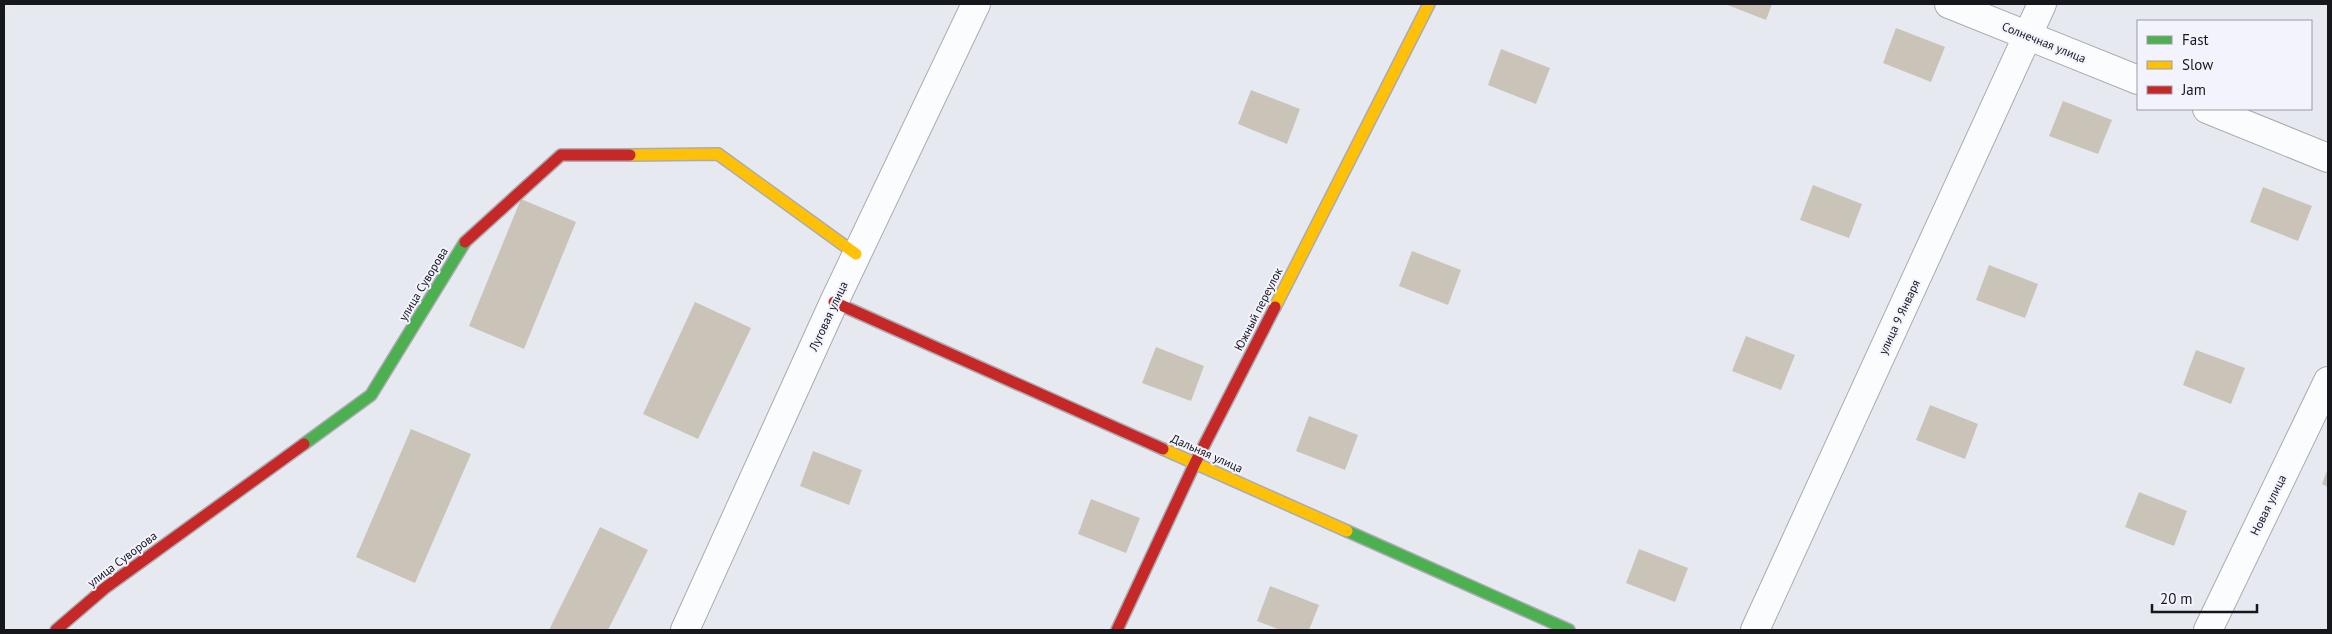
<svg xmlns="http://www.w3.org/2000/svg" width="2332" height="634" viewBox="0 0 2332 634" font-family="'PT Sans',sans-serif">
  <style>
    .building { fill: #cac4b8 }
    .lines { fill: none; stroke-linecap: round; stroke-linejoin: round }
    .street-casing { stroke: #aaabb2; stroke-width: 30 }
    .fast-casing { stroke: #aaabb2; stroke-width: 14 }
    .slow-casing { stroke: #aaabb2; stroke-width: 14 }
    .jam-casing { stroke: #aaabb2; stroke-width: 14 }
    .street { stroke: #fbfcfd; stroke-width: 28 }
    .fast { stroke: #4caf50; stroke-width: 11 }
    .slow { stroke: #ffc107; stroke-width: 11 }
    .jam { stroke: #c62828; stroke-width: 11 }
    .labels { text-anchor: middle; dominant-baseline: central; stroke-width: 4; stroke-linejoin: round; paint-order: stroke }
    .street-label { font-size: 12px; fill: #16171d; stroke: #f2f3fd }
  </style>
  <rect width="100%" height="100%" fill="#e7e9f1"/>
  <g class="building">
    <polygon points="1725,4 1772,4 1766,20"/>
    <polygon points="1896,28 1945,47 1931,82 1883,63"/>
    <polygon points="1501,49 1550,68 1536,104 1488,85"/>
    <polygon points="1251,90 1300,109 1287,144 1238,124"/>
    <polygon points="2063,101 2112,120 2098,154 2049,136"/>
    <polygon points="1813,185 1862,204 1849,238 1800,220"/>
    <polygon points="2263,187 2312,206 2298,241 2250,222"/>
    <polygon points="521,199 576,222 524,349 469,326"/>
    <polygon points="1412,251 1461,270 1448,305 1399,286"/>
    <polygon points="1989,265 2038,284 2025,318 1976,300"/>
    <polygon points="695,302 751,328 698,439 643,414"/>
    <polygon points="1746,336 1795,355 1781,390 1732,371"/>
    <polygon points="1156,347 1204,366 1191,401 1142,383"/>
    <polygon points="2196,350 2245,368 2231,404 2183,385"/>
    <polygon points="1930,405 1978,424 1965,459 1916,440"/>
    <polygon points="1309,416 1358,435 1345,470 1296,451"/>
    <polygon points="411,429 471,454 415,583 356,557"/>
    <polygon points="813,451 862,470 849,505 800,486"/>
    <polygon points="2328,468 2328,487 2322,484"/>
    <polygon points="2139,492 2187,511 2174,546 2125,527"/>
    <polygon points="1091,499 1140,518 1126,553 1078,534"/>
    <polygon points="600,527 648,550 608,630 549,630"/>
    <polygon points="1639,549 1688,568 1675,602 1626,583"/>
    <polygon points="1270,586 1319,605 1309,630 1280,630 1257,621"/>
  </g>
  <g class="lines">
    <g class="street-casing">
      <g id="street">
        <polyline points="1949,4 2138,80"/>
        <polyline points="2207,109 2328,158"/>
        <polyline points="685,630 834,302 976,4"/>
        <polyline points="1755,630 2042,4"/>
        <polyline points="2208,630 2328,381"/>
      </g>
    </g>
    <g class="fast-casing">
      <g id="fast">
        <polyline points="304,444 371,395 465,242"/>
        <polyline points="1347,531 1569,630"/>
      </g>
    </g>
    <g class="slow-casing">
      <g id="slow">
        <polyline points="630,155 718,154 856,254"/>
        <polyline points="1275,307 1429,4"/>
        <polyline points="1163,449 1347,531"/>
      </g>
    </g>
    <g class="jam-casing">
      <g id="jam">
        <polyline points="465,242 561,155 630,155"/>
        <polyline points="834,302 1163,449"/>
        <polyline points="56,630 105,588 304,444"/>
        <polyline points="1117,630 1195,463 1275,307"/>
      </g>
    </g>
    <use href="#street" class="street"/>
    <use href="#fast" class="fast"/>
    <use href="#slow" class="slow"/>
    <use href="#jam" class="jam"/>
  </g>
  <g class="labels">
    <g class="street-label">
      <text transform="translate(2044 42) rotate(22)">Солнечная улица</text>
      <text transform="translate(423 284) rotate(-59)">улица Суворова</text>
      <text transform="translate(1258 309) rotate(-63)">Южный переулок</text>
      <text transform="translate(828 316) rotate(-65)">Луговая улица</text>
      <text transform="translate(1899 317) rotate(-65)">улица 9 Января</text>
      <text transform="translate(1207 453) rotate(24)">Дальняя улица</text>
      <text transform="translate(2268 505) rotate(-64)">Новая улица</text>
      <text transform="translate(122 559) rotate(-37)">улица Суворова</text>
    </g>
  </g>
  <rect width="2332" height="634" fill="none" stroke="#16171d" stroke-width="10"/>
  <rect x="2137" y="20" width="175" height="90" fill="#f2f3fd" stroke="#9a9ba3"/>
  <rect x="2147" y="36" width="25" height="8" fill="#4caf50" stroke="#9a9ba3"/>
  <text x="2182" y="45" font-size="15" fill="#16171d">Fast</text>
  <rect x="2147" y="61" width="25" height="8" fill="#ffc107" stroke="#9a9ba3"/>
  <text x="2182" y="70" font-size="15" fill="#16171d">Slow</text>
  <rect x="2147" y="86" width="25" height="8" fill="#c62828" stroke="#9a9ba3"/>
  <text x="2182" y="95" font-size="15" fill="#16171d">Jam</text>
  <path d="M2152 604v8h105v-8" fill="none" stroke="#16171d" stroke-width="2.5"/>
  <text x="2160" y="604" font-size="15" fill="#16171d" stroke="#f2f3fd" stroke-width="4" paint-order="stroke">20 m</text>
</svg>
